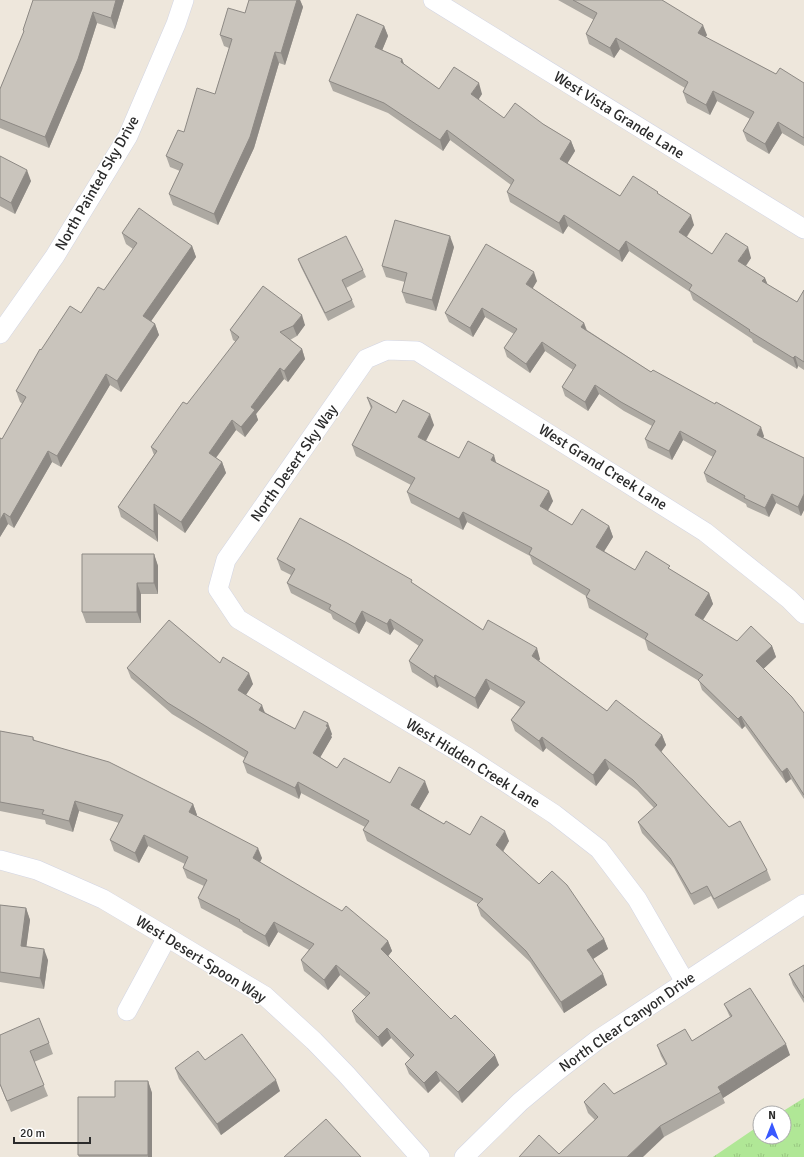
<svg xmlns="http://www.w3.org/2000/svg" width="804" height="1157" viewBox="0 0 804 1157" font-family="Signika,sans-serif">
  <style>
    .grass { fill: url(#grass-tufts) }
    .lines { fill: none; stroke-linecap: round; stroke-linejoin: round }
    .street-casing { stroke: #d2d5e4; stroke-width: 20 }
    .street { stroke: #fff; stroke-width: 19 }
    .wall { fill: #ada9a2 }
    .shaded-wall { fill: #8d8984 }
    .building { fill: #c9c4bc; stroke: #8d8984 }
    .labels { text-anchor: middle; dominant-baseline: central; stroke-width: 3; stroke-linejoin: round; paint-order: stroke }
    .street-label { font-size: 15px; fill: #2b2b2b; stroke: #fff }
  </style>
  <defs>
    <pattern id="grass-tufts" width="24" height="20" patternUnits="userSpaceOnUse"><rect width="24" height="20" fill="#b0e796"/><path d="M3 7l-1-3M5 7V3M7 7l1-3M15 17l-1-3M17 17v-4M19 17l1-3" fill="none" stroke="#98c681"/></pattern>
  </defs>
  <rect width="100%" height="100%" fill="#eee7dc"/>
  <polygon class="grass" points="804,1098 804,1157 713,1157 760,1125 760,1137 784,1137 784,1113 780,1113"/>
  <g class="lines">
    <g class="street-casing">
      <g id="street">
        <polyline points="433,0 804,229"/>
        <polyline points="0,334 55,256 128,136 176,24 184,0"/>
        <polyline points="0,860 37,870 103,899 167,937 265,996 314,1041 346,1074 420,1157"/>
        <polyline points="685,982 637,899 599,849 554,814 467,757 238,619 218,589 226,560 366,359 387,350 417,351 705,532 789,599 804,614"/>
        <polyline points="127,1011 167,937"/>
        <polyline points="464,1157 520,1102 556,1072 596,1041 804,904"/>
      </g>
    </g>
    <use href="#street" class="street"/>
  </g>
  <g class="wall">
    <polygon points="33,0 124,0 115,29 97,23 82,70 49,148 0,128 0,89 24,33 23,30"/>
    <polygon points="249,0 300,0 303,7 285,65 279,63 254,148 218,225 173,205 169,194 180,171 170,167 166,156 215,94 229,48 224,46 220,35 245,13"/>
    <polygon points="558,0 662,0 707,35 705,37 776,74 804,83 804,146 782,133 769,154 747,141 743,131 750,119 717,101 710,115 687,103 683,92 685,88 620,49 614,58 589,44 586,34 594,20"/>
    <polygon points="384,26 388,36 382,50 402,59 404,65 439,89 482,94 478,100 504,118 543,124 571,141 575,151 567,163 620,196 658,194 694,225 687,237 712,254 751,258 746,266 765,278 767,284 797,302 804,290 804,370 798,366 797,369 753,342 752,339 693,300 690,292 629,251 622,262 568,226 563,234 510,202 507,192 511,185 450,140 443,151 388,113 333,91 329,81"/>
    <polygon points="0,156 31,181 15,214 0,206"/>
    <polygon points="122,233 192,246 196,257 151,321 155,324 159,335 121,392 110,385 61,467 52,462 14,528 8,524 0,537 0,438 2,439 23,404 20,402 16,391 41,350 81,313 104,290 133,249 126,244"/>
    <polygon points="454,247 436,311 406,303 402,292 405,282 386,277 382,266"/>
    <polygon points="298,259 363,270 366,277 346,288 352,300 355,307 328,321 301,267"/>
    <polygon points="537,281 532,288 584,323 587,330 651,372 764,436 763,438 804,458 804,510 801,516 776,503 769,517 747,507 746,504 707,482 704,473 713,457 683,440 672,460 648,448 645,439 652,426 624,411 599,394 588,411 565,396 562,387 573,370 545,351 530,373 507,357 504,348 514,334 485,317 473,337 449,322 445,313"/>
    <polygon points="263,286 305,325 297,336 290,340 302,349 305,359 288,382 284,379 256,414 258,420 245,437 236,430 216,458 222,462 226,473 185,533 158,514 158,542 121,517 118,507 154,455 151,447 187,404 236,342 233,340 230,330"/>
    <polygon points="367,397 396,413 434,425 426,441 459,458 497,463 553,501 548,511 572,525 609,526 613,537 604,551 635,570 671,570 709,593 713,604 703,620 737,641 772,646 776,657 763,669 804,713 804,799 791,779 786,783 745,726 742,729 702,690 699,681 648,650 645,640 589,608 586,597 586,596 533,564 530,556 467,522 463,530 411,503 407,492 411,485 356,456 352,445 371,409"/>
    <polygon points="154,554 158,566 158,594 141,594 141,623 86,623 82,612"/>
    <polygon points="277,559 413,584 483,630 540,659 539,661 607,711 662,735 666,745 661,752 767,870 771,880 718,909 711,896 694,905 674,868 642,833 638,822 654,808 637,790 609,769 596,786 546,748 543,752 515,731 511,720 520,707 490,689 478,709 439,686 437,688 412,672 409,661 419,646 394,629 390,635 366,621 359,634 333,619 331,614 291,593 287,583 291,575 281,570"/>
    <polygon points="220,663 253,684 246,695 266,713 295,729 332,734 331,736 332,737 320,757 337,768 390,783 429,792 419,809 444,824 470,835 509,841 503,852 539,884 604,939 608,949 593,959 607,985 564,1013 530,962 481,916 477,905 478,904 367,841 363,830 365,827 301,793 299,799 247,773 243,762 245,758 172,714 131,678 127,668"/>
    <polygon points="0,731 33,737 35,741 193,804 197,815 196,816 262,858 260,862 388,941 392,951 388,956 451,1019 499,1065 462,1103 440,1081 428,1093 409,1074 405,1064 411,1059 391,1038 382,1047 356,1022 352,1011 366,997 340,975 328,990 304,971 301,960 309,950 278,932 269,947 243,932 242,930 201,908 198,898 204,886 187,878 183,868 185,864 148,846 139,863 114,851 110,840 119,823 79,811 73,832 46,824 45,820 0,811"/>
    <polygon points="0,905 26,908 30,920 26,947 48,960 44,989 0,982"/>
    <polygon points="804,965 804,1003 793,985 789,974"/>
    <polygon points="724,1004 790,1055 723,1098 725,1103 664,1137 559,1154 595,1120 588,1113 584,1102 614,1094 666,1065 661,1056 657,1045 692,1041 730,1017"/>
    <polygon points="0,1035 49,1043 53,1054 34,1062 48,1096 11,1112 0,1085"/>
    <polygon points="205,1060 280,1091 221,1135 179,1079 175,1068"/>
    <polygon points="148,1081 152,1093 152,1157 79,1157 78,1155 115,1097"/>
  </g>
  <g class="shaded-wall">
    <polygon points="116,0 124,0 115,29 111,18"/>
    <polygon points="297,0 300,0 303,7 285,65 281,53"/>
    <polygon points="93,12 97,23 82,70 49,148 45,137"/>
    <polygon points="703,25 707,35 702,44 698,33"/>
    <polygon points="384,26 388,36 379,58 375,47"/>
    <polygon points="616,38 620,49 614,58 610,48"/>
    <polygon points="275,52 279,63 254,148 218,225 214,214"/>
    <polygon points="402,59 406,69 401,62"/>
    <polygon points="479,83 482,94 475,105 471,94"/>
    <polygon points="713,91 717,101 710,115 706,105"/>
    <polygon points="778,122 782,133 769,154 765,144"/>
    <polygon points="447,130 450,140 443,151 440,140"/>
    <polygon points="571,141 575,151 564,169 560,159"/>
    <polygon points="27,170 31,181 15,214 11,203"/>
    <polygon points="564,215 568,226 563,234 559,223"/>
    <polygon points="691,215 694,225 683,242 679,232"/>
    <polygon points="450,236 454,247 436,311 432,300"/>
    <polygon points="626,241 629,251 622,262 619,251"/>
    <polygon points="192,246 196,257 147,327 143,316"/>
    <polygon points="748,247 751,258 742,271 738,261"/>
    <polygon points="534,272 537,281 530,293 526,284"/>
    <polygon points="765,278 769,288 762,281"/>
    <polygon points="482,308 485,317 473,337 470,328"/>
    <polygon points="302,315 305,325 297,336 293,326"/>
    <polygon points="584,323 587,332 581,327"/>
    <polygon points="155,324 159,335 121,392 117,381"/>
    <polygon points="542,342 545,351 530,373 526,364"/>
    <polygon points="302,349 305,359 288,382 284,371"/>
    <polygon points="795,356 798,366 797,369 793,358"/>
    <polygon points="280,368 284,379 256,414 258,420 245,437 241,427 251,407"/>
    <polygon points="106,374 110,385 61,467 57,456"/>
    <polygon points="595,385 599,394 588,411 585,402"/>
    <polygon points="430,414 434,425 422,448 418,437"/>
    <polygon points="232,420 236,430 212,463 209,453"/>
    <polygon points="761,427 764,436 760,444 757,435"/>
    <polygon points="680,431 683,440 672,460 669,451"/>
    <polygon points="48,451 52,462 14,528 10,517"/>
    <polygon points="494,455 497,466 491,460"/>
    <polygon points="222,462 226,473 185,533 181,522"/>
    <polygon points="549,491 553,501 544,517 540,506"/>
    <polygon points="772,494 776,503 769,517 765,508"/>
    <polygon points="804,494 804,510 801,516 798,507"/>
    <polygon points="154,504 158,514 158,542 154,532"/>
    <polygon points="463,512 467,522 463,530 459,519"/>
    <polygon points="4,513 8,524 0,537 0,520"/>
    <polygon points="609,526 613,537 600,558 596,547"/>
    <polygon points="154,554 158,566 158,594 154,583"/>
    <polygon points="137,583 141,594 141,623 137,612"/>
    <polygon points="709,593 713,604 699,626 695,615"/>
    <polygon points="362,611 366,621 359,634 355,624"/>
    <polygon points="390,619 394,629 390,635 387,624"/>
    <polygon points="772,646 776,657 760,672 756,661"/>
    <polygon points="537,648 540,659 536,666 532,656"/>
    <polygon points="249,673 253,684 242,701 238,690"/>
    <polygon points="435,675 439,686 437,688 434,678"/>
    <polygon points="486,679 490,689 478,709 475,698"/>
    <polygon points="262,705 266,716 259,710"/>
    <polygon points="741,716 745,726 742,729 738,719"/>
    <polygon points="328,723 332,734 331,736 332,737 317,763 313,753"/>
    <polygon points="662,735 666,745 659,755 655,745"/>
    <polygon points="542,737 546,748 543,752 539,741"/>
    <polygon points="605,759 609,769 596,786 593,775"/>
    <polygon points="787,768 791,779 786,783 782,772"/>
    <polygon points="425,781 429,792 415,816 411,805"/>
    <polygon points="298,782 301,793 299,799 295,788"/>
    <polygon points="75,801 79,811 73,832 69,821"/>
    <polygon points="193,804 197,815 192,822 189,812"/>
    <polygon points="505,831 509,841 500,856 496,845"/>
    <polygon points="144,835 148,846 139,863 135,853"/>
    <polygon points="258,848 262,858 257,868 253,858"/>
    <polygon points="26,908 30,920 25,957 21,946"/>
    <polygon points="274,922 278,932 269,947 265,936"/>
    <polygon points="604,939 608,949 590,961 587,950"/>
    <polygon points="388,941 392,951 385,960 381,949"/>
    <polygon points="44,949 48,960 44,989 40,978"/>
    <polygon points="336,965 340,975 328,990 324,980"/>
    <polygon points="603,974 607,985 564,1013 561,1002"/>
    <polygon points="387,1028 391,1038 382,1047 378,1037"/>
    <polygon points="786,1044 790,1055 723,1098 718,1087"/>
    <polygon points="495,1055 499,1065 462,1103 458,1092"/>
    <polygon points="436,1071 440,1081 428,1093 424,1083"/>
    <polygon points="276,1080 280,1091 221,1135 217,1124"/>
    <polygon points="148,1081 152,1093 152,1157 148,1157"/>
    <polygon points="660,1126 664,1137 643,1157 627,1157"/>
  </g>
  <g class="building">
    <polygon points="33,0 116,0 111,18 93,12 78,59 45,137 0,119 0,89 24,31 23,30"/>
    <polygon points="249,0 297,0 281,53 275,52 250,137 214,214 169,194 183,164 166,156 178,130 184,132 197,88 215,94 232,39 220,35 228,8 245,13"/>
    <polygon points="573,0 662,0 703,25 698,33 776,74 780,68 804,83 804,138 778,122 765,144 743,131 754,112 713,91 706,105 683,92 688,82 616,38 610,48 586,34 597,13"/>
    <polygon points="357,14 384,26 375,47 402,59 401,62 439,89 454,67 479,83 471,94 504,118 515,103 543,124 571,141 560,159 620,196 633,176 658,192 657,193 691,215 679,232 712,254 726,233 748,247 738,261 765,278 762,281 797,302 804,290 804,362 795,356 793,358 749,331 750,330 689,290 692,285 626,241 619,251 564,215 559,223 507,192 514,180 447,130 440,140 384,103 329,81"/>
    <polygon points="0,156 27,170 11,203 0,197"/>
    <polygon points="139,208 192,246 143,316 155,324 117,381 106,374 57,456 48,451 10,517 4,513 0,520 0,438 2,439 26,397 16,391 40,349 41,350 70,306 81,313 98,287 104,290 137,243 122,233"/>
    <polygon points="395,220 450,236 432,300 402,292 407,273 382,266"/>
    <polygon points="346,236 363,270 342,280 352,300 325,313 298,259"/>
    <polygon points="486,244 534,272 526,284 584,323 581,327 651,372 653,370 715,404 716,402 761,427 757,435 804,458 804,494 798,507 772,494 765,508 744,498 745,496 704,473 716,451 680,431 669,451 645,439 655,421 621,402 595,385 585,402 562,387 576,365 542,342 526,364 504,348 517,329 482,308 470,328 445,313"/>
    <polygon points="263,286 302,315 293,326 280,332 302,349 284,371 280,368 251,407 255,410 241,427 232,420 209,453 222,462 181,522 154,504 154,532 118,507 157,451 151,447 183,402 187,404 239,337 230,330"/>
    <polygon points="367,397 396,413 403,400 430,414 418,437 459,458 468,441 494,455 491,460 549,491 540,506 572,525 582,509 609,526 596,547 635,570 646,551 670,566 668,568 709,593 695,615 737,641 751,626 772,646 756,661 792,697 804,713 804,795 787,768 782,772 741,716 738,719 698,680 703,675 645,639 648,634 586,597 590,590 529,554 532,548 463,512 459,519 407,492 415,478 352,445 372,407"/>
    <polygon points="300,518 347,543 412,580 411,582 483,630 488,620 537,648 532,656 607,711 616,700 662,735 655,745 729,827 740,821 767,870 714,899 707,886 691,894 670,858 638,822 657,805 633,780 605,759 593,775 542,737 539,741 511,720 525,702 486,679 475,698 435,675 434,678 409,661 423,640 390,619 387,624 362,611 355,624 329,609 331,605 287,583 295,569 277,559"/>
    <polygon points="82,554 154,554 154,583 137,583 137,612 82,612"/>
    <polygon points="169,620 220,663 223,657 249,673 238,690 262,705 259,710 295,729 304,711 328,723 326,726 328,727 313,753 337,768 344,758 390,783 399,767 425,781 411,805 444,824 446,821 470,835 481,816 505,831 496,845 539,884 552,871 567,885 604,939 587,950 603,974 561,1002 526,951 477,905 483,899 363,830 369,821 298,782 295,788 243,762 248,752 168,703 127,668"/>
    <polygon points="0,731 33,737 33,740 109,762 193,804 189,812 258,848 253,858 342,911 346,906 388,941 381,949 451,1019 455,1015 495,1055 458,1092 436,1071 424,1083 405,1064 414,1055 387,1028 378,1037 352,1011 370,993 336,965 324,980 301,960 314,944 274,922 265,936 239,921 240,920 198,898 207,880 183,868 188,857 144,835 135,853 110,840 123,815 75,801 69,821 42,814 44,810 0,802"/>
    <polygon points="0,905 26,908 21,946 44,949 40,978 0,972"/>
    <polygon points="804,965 804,998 789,974"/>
    <polygon points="750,988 786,1044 718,1087 721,1092 660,1126 627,1157 519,1157 539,1135 559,1154 598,1117 584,1102 604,1083 614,1094 667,1064 657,1045 685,1029 692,1041 732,1016 724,1004"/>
    <polygon points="39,1018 49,1043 30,1051 44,1085 7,1101 0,1084 0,1035"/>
    <polygon points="242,1034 276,1080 217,1124 175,1068 198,1051 205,1060"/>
    <polygon points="115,1081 148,1081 148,1155 78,1155 78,1097 115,1097"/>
    <polygon points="326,1119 361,1157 284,1157"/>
  </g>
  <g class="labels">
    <g class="street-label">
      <text transform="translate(619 115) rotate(32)">West Vista Grande Lane</text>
      <text transform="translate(97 183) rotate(-60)">North Painted Sky Drive</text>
      <text transform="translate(294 463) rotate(-55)">North Desert Sky Way</text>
      <text transform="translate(603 467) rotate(32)">West Grand Creek Lane</text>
      <text transform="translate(473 763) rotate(32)">West Hidden Creek Lane</text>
      <text transform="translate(201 959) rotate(32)">West Desert Spoon Way</text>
      <text transform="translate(627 1022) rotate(-35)">North Clear Canyon Drive</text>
    </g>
  </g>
  <g transform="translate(772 1125)"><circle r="19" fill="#ffffff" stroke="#aaaaaa"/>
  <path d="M0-3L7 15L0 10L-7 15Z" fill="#3858ff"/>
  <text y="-6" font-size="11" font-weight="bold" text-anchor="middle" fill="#2b2b2b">N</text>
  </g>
  <path d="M14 1137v6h76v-6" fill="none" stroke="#2b2b2b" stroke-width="2"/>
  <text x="20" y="1137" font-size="12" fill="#2b2b2b" stroke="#ffffff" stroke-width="3" paint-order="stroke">20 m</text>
</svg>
